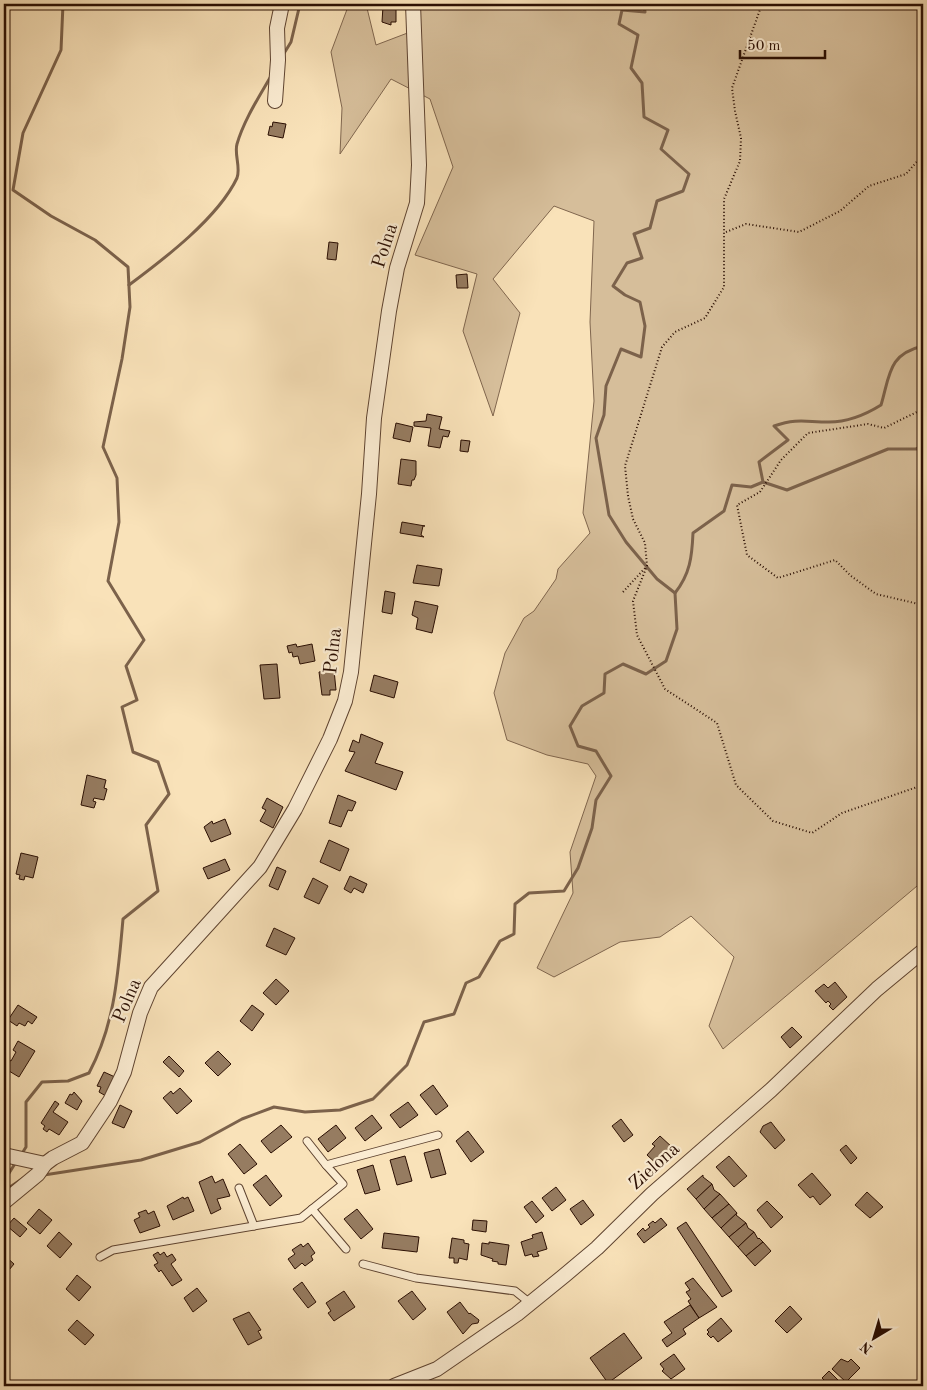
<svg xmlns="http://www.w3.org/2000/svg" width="927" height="1390" viewBox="0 0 927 1390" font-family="'Old Standard TT',serif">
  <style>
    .green { fill: #d6be9a; stroke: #80664e }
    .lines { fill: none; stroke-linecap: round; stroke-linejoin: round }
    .stream { stroke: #7c624b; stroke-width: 3 }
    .building { fill: #967c61; stroke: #2a0e02 }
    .service-casing { stroke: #5e4330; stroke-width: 9 }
    .minor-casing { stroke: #5e4330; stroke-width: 16 }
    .path { stroke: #2a0e02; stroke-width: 2; stroke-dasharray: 1 2.5; stroke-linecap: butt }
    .service { stroke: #fbecd2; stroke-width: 7 }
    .minor { stroke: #fbecd2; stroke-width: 14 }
    .labels { text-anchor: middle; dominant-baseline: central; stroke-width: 4.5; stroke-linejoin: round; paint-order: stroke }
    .street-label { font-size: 19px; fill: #2a0e02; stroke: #fbecd2 }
  </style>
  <rect width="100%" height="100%" fill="#f9e2b9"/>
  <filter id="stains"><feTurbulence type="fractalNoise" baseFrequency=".004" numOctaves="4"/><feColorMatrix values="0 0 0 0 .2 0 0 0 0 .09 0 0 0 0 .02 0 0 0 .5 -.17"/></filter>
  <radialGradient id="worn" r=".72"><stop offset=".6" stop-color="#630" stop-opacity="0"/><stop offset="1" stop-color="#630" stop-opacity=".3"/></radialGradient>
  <polygon class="green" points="349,4 366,4 376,45 418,29 421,4 923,4 923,881 723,1049 709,1026 734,957 691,916 660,937 620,942 554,977 537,968 573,893 570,852 596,776 588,764 547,755 507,740 494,693 505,653 524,618 534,611 556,579 558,569 590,533 583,513 594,401 590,322 594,221 554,206 493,279 520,313 493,416 463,331 477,274 415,255 453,167 430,99 391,79 340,154 342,108 331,52"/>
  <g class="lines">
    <g class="stream">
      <polyline points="283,55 291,42 300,4"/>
      <path d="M129,285C164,259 218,218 237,178C241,168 234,154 237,144C244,120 259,97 271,76"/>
      <polyline points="763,482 787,490 888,449 916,449 923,446"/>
      <path d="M675,593C690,574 692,557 693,533L724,511L732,485L751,487L763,482L759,462L788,440L774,426C798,418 805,422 829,422C848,422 865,415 881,405C890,375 888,354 923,346"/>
      <path d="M21,1155L26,1147V1102L42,1082L68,1081L89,1073C115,1024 118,974 123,919L158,891L146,825L169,794L158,762L133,752L122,707L137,700L126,666L144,640L108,581L119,522L117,478L103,447L122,359L130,307L128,267L95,240L51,216L13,190L23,133L61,50L63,4"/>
      <polyline points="44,1175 141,1160 200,1142 242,1119 274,1107 305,1112 340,1110 373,1099 407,1065 424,1022 454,1014 466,983 479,977 500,941 514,934 515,904 529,893 564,891 578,868 592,828 596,800 611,776 596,751 578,746 570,726 582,706 604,693 605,674 623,664 646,674 666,661 677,629 675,593 657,579 626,542 609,515 596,438 604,415 606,386 621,349 641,357 645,326 640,302 625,295 613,286 627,263 642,258 634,234 650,228 657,201 683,191 689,174 661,149 668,130 644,117 642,83 631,68 638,35 619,24 622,10 645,12 644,4"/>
      <polyline points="7,1189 6,1178 16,1162"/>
      <polyline points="4,1191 25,1177"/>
    </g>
  </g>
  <g class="building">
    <polygon points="383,6 396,6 396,22 391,22 391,25 382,22"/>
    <polygon points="273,122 286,124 283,138 268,135 270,126 272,127"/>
    <polygon points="329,242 338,243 336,260 327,259"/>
    <polygon points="467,274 468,288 457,288 456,275"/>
    <polygon points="427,414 442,417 439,429 450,431 448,437 443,436 440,448 428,446 431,428 414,426 414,422 426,421"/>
    <polygon points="396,423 413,427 410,442 393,438"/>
    <polygon points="461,440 470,441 468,452 460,451"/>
    <polygon points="401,459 416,461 416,475 414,480 412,480 411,486 398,484"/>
    <polygon points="402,522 425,526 423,526 421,535 424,537 400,533"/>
    <polygon points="417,565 442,569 439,586 413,583"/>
    <polygon points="385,591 395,593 392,614 382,612"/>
    <polygon points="415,601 438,606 432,633 416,629 418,618 412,615"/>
    <polygon points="296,644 297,647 312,644 315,661 300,664 298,656 293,657 292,652 289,653 287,646"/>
    <polygon points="277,664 280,698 264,699 260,665"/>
    <polygon points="334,670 336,690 330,690 330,695 322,695 319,672"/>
    <polygon points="374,675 398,682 394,698 370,691"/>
    <polygon points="361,734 383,743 375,763 403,772 396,790 345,771 355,752 349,751 353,740 359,743"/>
    <polygon points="87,775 106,780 104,788 107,789 104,800 94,798 93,801 96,802 94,808 81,805"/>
    <polygon points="338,795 356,802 352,811 348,810 341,827 329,823"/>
    <polygon points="267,798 283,807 273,828 260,821 266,810 262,808"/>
    <polygon points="225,819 231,834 211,842 204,827 212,821 213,824"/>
    <polygon points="329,840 349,849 340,871 320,862"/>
    <polygon points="21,853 38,857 33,878 25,876 24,880 19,879 20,875 16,874"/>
    <polygon points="225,859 230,870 208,879 203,868"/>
    <polygon points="277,867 286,871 278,890 269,886"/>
    <polygon points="350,876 367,884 363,893 354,888 351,893 344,889"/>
    <polygon points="313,878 328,886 319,904 304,897"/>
    <polygon points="274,928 295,938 286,955 266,946"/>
    <polygon points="276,979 289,991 276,1005 263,993"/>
    <polygon points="835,982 847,997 833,1010 829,1006 831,1004 828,1001 826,1003 815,991 824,984 828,988"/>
    <polygon points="18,1005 37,1017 32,1024 28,1021 25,1026 19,1023 17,1026 8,1020"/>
    <polygon points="252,1005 264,1014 252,1031 240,1021"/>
    <polygon points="792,1027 802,1037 790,1048 781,1037"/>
    <polygon points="18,1041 35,1051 19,1077 4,1068 7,1059 11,1061 16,1052 13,1050"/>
    <polygon points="218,1051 231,1064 218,1076 205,1063"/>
    <polygon points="169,1056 184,1071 179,1077 163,1062"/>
    <polygon points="104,1072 115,1077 106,1096 99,1092 101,1087 97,1086"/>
    <polygon points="433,1085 448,1106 436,1115 420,1095"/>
    <polygon points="180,1088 192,1101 177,1114 163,1098 171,1091 173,1094"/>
    <polygon points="74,1092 82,1101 77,1110 65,1103 70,1094 72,1095"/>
    <polygon points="55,1101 59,1104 53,1112 68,1122 59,1135 49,1129 47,1132 43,1129 45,1126 41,1123"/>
    <polygon points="408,1102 418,1115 400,1128 390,1115"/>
    <polygon points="120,1105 132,1111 124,1128 112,1123"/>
    <polygon points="372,1115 382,1128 365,1141 355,1128"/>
    <polygon points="621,1119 633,1135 624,1142 612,1126"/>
    <polygon points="771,1122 785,1140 775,1149 760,1132 763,1126"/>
    <polygon points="281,1125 292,1137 271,1153 261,1141"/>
    <polygon points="336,1125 346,1138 328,1152 318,1139"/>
    <polygon points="468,1131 484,1152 471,1162 456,1141"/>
    <polygon points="660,1136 673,1148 658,1165 647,1155 655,1146 652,1144"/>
    <polygon points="240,1144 257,1164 244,1174 228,1154"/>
    <polygon points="846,1145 857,1158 851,1164 840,1150"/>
    <polygon points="439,1149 446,1174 431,1178 424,1153"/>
    <polygon points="405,1156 412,1181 397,1185 390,1160"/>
    <polygon points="729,1156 747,1176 734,1187 716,1167"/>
    <polygon points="373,1165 380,1190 365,1194 357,1170"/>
    <polygon points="812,1173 831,1195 820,1205 813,1196 810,1198 798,1185"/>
    <polygon points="266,1175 282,1196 270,1206 253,1185"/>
    <polygon points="703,1175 703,1177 712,1184 696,1199 687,1189"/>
    <polygon points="212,1176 215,1183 223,1179 230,1196 217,1199 221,1209 211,1214 199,1182"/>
    <polygon points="712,1184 714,1190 720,1194 704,1209 696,1199"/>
    <polygon points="556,1187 566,1200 552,1211 542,1198"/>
    <polygon points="867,1192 883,1207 870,1218 855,1205"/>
    <polygon points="720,1194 729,1204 712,1218 704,1209"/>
    <polygon points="183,1197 184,1199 188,1197 194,1211 173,1220 167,1206"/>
    <polygon points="583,1200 594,1215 581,1225 570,1209"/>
    <polygon points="532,1201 544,1216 536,1223 524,1207"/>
    <polygon points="767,1201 783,1217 771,1228 757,1210"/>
    <polygon points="729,1204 737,1213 721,1228 712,1218"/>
    <polygon points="39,1209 52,1220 40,1234 27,1223"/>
    <polygon points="357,1209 373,1229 361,1239 344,1219"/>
    <polygon points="146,1210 148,1214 154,1211 160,1226 140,1233 134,1220 140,1217 138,1213"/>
    <polygon points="737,1213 736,1215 746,1223 729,1237 721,1228"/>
    <polygon points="14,1218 27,1229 20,1237 7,1226"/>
    <polygon points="661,1218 667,1225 644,1243 637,1234 643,1228 645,1231 650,1227 648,1225 653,1221 655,1223"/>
    <polygon points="473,1220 487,1221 486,1232 472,1230"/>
    <polygon points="686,1222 732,1291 722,1297 677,1228"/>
    <polygon points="746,1223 748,1228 754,1232 738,1247 729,1237"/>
    <polygon points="59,1232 72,1244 60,1258 47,1246"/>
    <polygon points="542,1232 547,1249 537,1252 539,1256 533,1257 532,1254 525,1256 521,1242 533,1238 532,1235"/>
    <polygon points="754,1232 758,1239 759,1238 763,1242 746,1256 738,1247"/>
    <polygon points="384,1233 419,1237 417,1252 382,1248"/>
    <polygon points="452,1238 464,1240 464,1243 469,1244 467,1260 459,1258 458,1263 454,1263 454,1258 449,1258"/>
    <polygon points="489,1242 509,1245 506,1265 498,1264 498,1262 492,1261 493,1259 481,1255 482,1243 489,1244"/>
    <polygon points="763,1242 771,1251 755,1266 746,1256"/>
    <polygon points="308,1243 315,1253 311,1256 313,1260 305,1266 302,1263 295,1269 288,1259 295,1254 292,1250 301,1244 303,1247"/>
    <polygon points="158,1252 160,1255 164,1252 167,1257 172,1254 176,1260 171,1264 182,1280 172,1286 161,1270 159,1272 154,1265 158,1263 153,1255"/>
    <polygon points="4,1255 14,1264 4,1276"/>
    <polygon points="77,1275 91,1287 79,1301 66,1289"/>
    <polygon points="693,1278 717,1307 699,1318 688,1301 691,1299 686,1292 690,1290 685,1283"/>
    <polygon points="302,1282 316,1302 308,1308 293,1289"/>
    <polygon points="197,1288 207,1301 193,1312 184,1298"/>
    <polygon points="344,1291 355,1307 334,1321 328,1313 331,1311 326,1303"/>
    <polygon points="412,1291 426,1309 413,1320 398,1301"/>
    <polygon points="460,1302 469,1314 470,1313 479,1320 478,1323 472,1324 463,1334 447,1312"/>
    <polygon points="690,1305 699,1318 683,1329 686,1334 667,1347 662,1340 672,1333 664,1322"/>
    <polygon points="790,1306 802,1319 787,1333 775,1321"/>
    <polygon points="249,1312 261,1330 258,1331 262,1338 248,1345 233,1319"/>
    <polygon points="721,1318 732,1331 718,1342 713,1336 711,1338 707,1334 709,1332 707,1330"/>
    <polygon points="77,1320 94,1335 85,1345 68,1330"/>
    <polygon points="624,1333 642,1358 608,1383 590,1358"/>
    <polygon points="674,1354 685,1369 671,1379 662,1371 664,1369 660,1364"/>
    <polygon points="841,1359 848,1362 851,1359 860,1368 846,1382 832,1369"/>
    <polygon points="829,1371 840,1382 838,1386 830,1386 822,1378"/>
  </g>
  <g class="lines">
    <g class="service-casing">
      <g id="service">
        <polyline points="307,1141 326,1165"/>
        <polyline points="239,1188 254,1226"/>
        <polyline points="312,1209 346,1249"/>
        <polyline points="100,1257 113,1250 301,1218 343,1184 326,1165 438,1135"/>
        <polyline points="363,1264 416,1278 515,1291 530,1303"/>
      </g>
    </g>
    <g class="minor-casing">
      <g id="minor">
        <polyline points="275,101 278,60 277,28 282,4"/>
        <polyline points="4,1155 45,1164"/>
        <polyline points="4,1202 38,1174 45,1164 53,1158 82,1143 110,1101 124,1072 140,1013 151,987 260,867 295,809 330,739 345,701 351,672 369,494 374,418 389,311 397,268 417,203 419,165 413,4"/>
        <polyline points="394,1386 437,1369 517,1314 565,1275 597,1248 652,1194 771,1090 877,989 923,951"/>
      </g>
    </g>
    <g class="path">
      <polyline points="762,4 732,88 735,111 741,138 740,161 724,199 724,287 705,318 675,332 662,347 625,466 628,496 633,519 645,543 647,566 633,601 637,635 665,689 717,723 736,785 773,821 812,833 842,813 923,785"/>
      <polyline points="726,232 746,224 799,232 840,211 869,186 906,174 921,157 923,147"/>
      <polyline points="923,409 884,428 868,424 808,433 781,460 760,492 737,505 747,555 778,578 835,560 851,576 876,594 923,605"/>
      <polyline points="623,592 646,567"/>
    </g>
    <use href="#service" class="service"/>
    <use href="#minor" class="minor"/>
  </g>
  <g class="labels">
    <g class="street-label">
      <text transform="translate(386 246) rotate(-72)">Polna</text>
      <text transform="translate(334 651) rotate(-84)">Polna</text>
      <text transform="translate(128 1001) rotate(-67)">Polna</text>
      <text transform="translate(655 1167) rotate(-42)">Zielona</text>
    </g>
  </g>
  <rect width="927" height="1390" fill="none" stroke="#f9e2b9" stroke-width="20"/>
  <rect x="5" y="5" width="917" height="1380" fill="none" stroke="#2a0e02" stroke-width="2.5"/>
  <rect x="10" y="10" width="907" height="1370" fill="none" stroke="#2a0e02"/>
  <g transform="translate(874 1338) rotate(218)" stroke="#fbecd2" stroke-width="4" paint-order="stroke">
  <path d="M0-4L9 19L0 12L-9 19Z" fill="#2a0e02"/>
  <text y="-8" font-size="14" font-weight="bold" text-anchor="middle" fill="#2a0e02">N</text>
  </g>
  <path d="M740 50v8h85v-8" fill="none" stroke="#2a0e02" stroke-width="2.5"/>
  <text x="747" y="50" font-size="15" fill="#2a0e02" stroke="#fbecd2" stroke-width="4" paint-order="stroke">50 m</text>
  <rect width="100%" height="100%" filter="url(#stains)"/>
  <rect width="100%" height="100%" fill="url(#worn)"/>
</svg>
